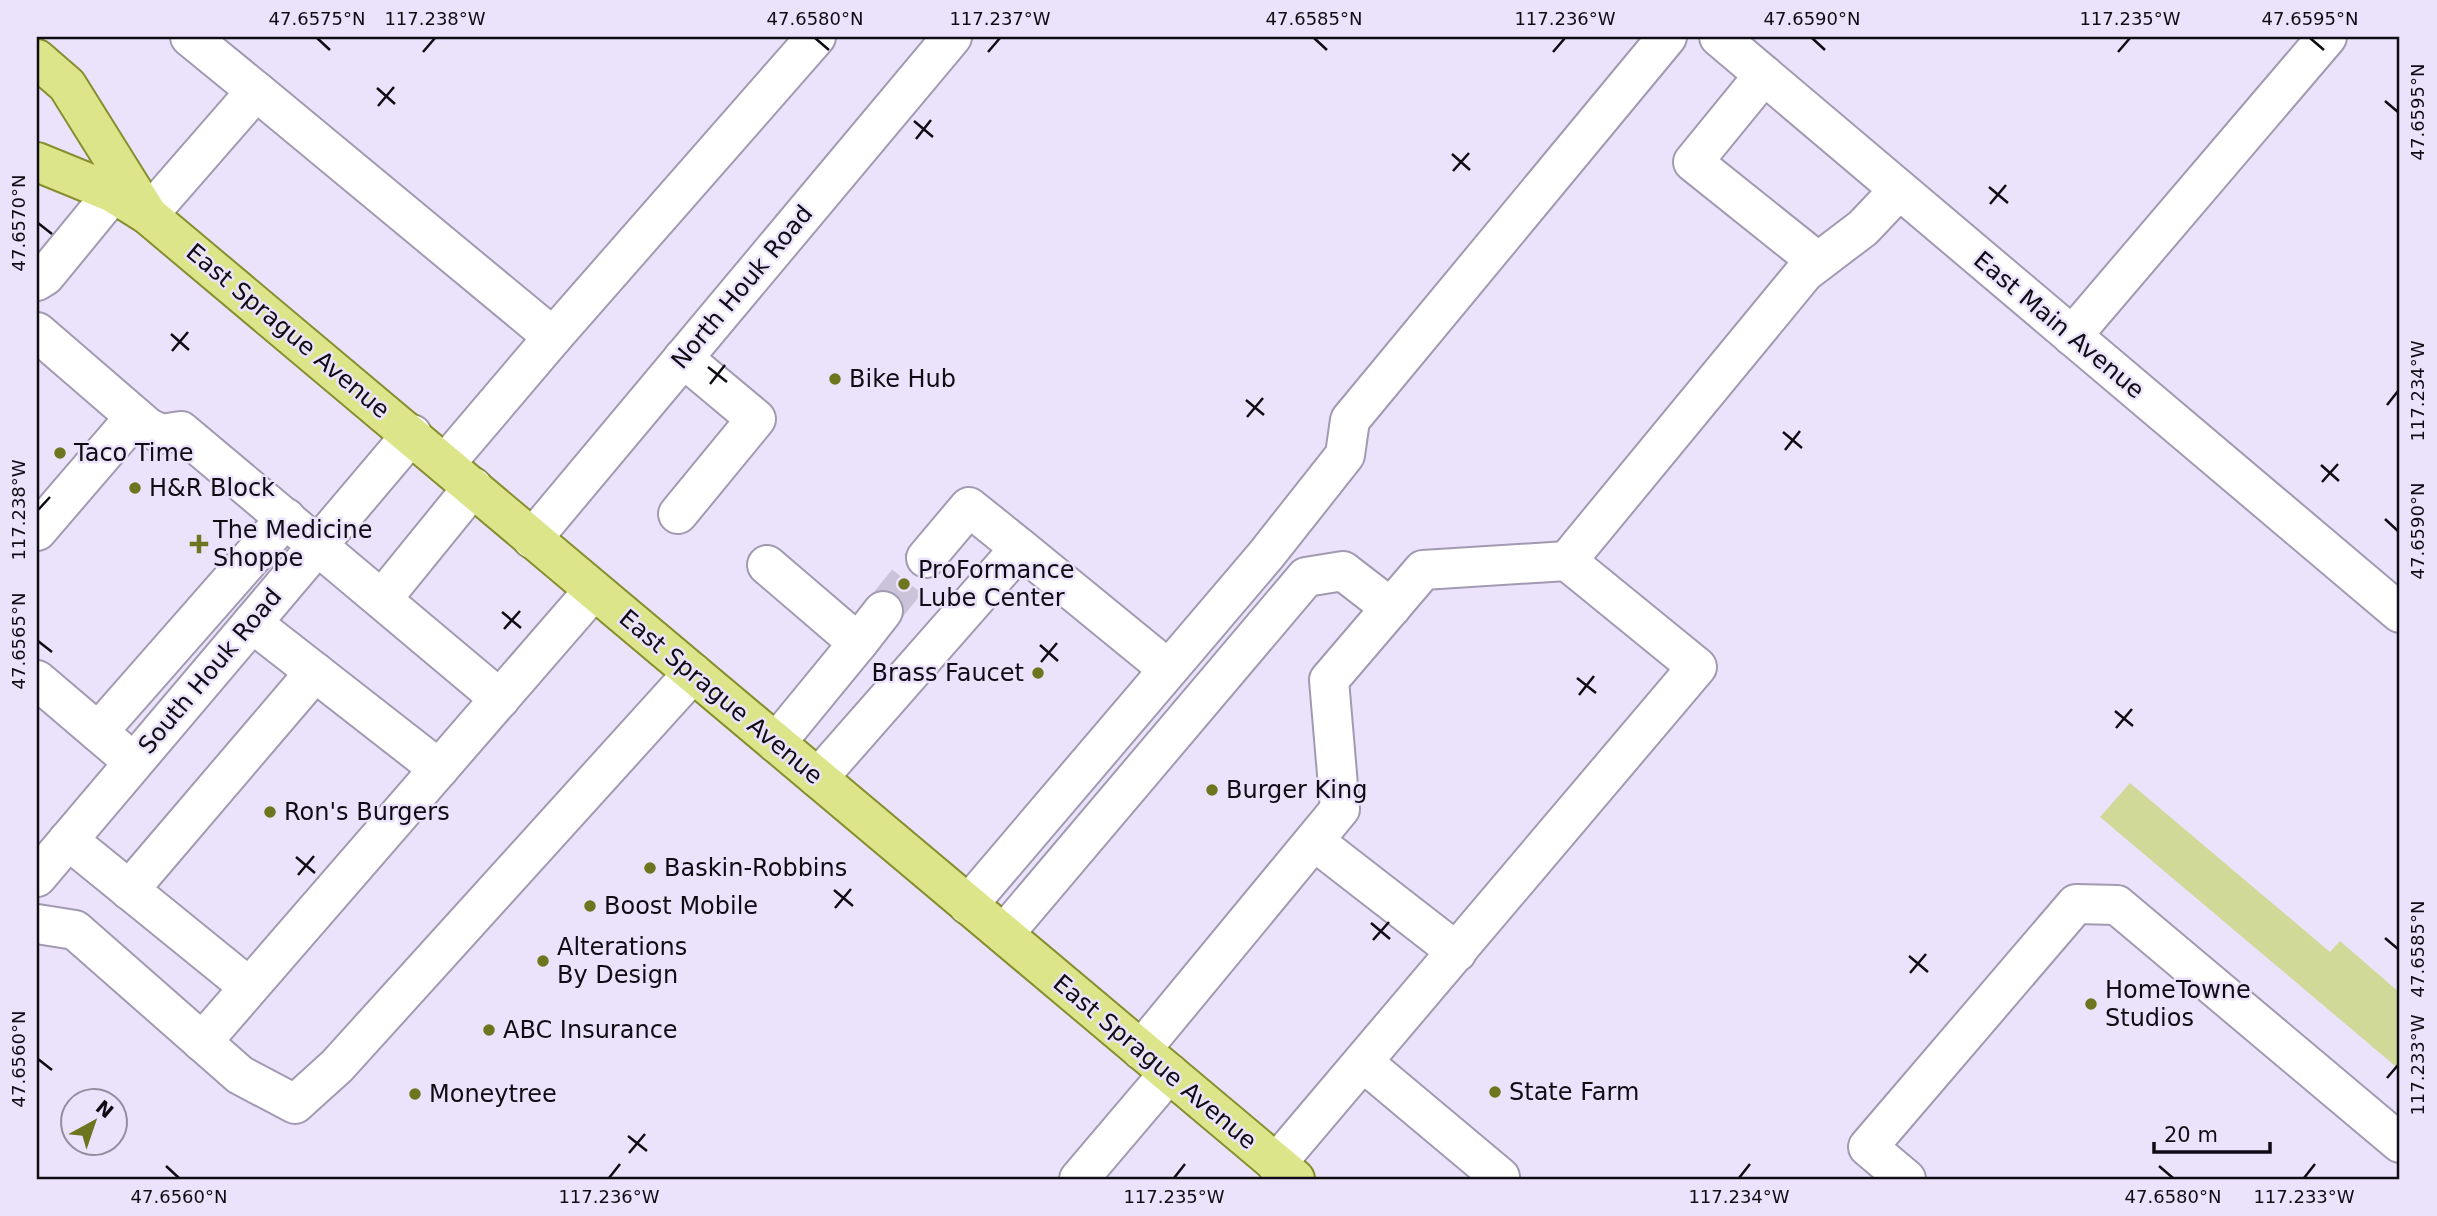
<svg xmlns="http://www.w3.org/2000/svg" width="2437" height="1216" viewBox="0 0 2437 1216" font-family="'DejaVu Sans',sans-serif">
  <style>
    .grass { fill: #d0d998 }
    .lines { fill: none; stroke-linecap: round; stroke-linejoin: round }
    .minor-tunnel { stroke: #cac3d9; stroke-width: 38; stroke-dasharray: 38 19; stroke-linecap: butt }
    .minor-casing { stroke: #a29ab1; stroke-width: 42 }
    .major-casing { stroke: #868e2e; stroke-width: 42 }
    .minor { stroke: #fff; stroke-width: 38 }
    .major { stroke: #dde58a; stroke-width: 38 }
    .ticks { fill: none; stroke: #0f0c14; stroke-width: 2.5 }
    .poi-dot { fill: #6d751e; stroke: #ebe3fc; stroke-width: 2.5 }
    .labels { text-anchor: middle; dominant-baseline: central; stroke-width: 5; stroke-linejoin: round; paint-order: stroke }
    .street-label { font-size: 24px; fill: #0f0c14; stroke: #ebe3fc }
    .poi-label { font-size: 24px; fill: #0f0c14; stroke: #ebe3fc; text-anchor: start }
    .neatline { fill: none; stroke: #0f0c14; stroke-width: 2.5 }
    .ticks-label { font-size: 18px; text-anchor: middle; fill: #0f0c14 }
  </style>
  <rect width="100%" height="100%" fill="#ebe3fc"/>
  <polygon class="grass" points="2130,783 2330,952 2340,941 2400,993 2400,1070 2100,817"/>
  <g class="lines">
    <polyline class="minor-tunnel" points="883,611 926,558"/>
    <g class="minor-casing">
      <g id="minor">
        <polyline points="190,37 256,91"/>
        <polyline points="1719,37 2400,613"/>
        <polyline points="1764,75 1693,162 1818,262"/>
        <polyline points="148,215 256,91 553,337 816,37"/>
        <polyline points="37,281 45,276 113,193"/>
        <polyline points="37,332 147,427 161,434 181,431 500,699"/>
        <polyline points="2072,336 2327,37"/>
        <polyline points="445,464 553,337"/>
        <polyline points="678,514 756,419 683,358"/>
        <polyline points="37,531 135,417"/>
        <polyline points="532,539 952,37"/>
        <polyline points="926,558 969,507 1020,548"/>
        <polyline points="767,565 858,643 776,743"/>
        <polyline points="382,599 473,487"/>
        <polyline points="252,623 439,769"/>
        <polyline points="858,643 883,611"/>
        <polyline points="37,680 118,749"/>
        <polyline points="98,732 286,518"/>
        <polyline points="818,778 1020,548 1168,669"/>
        <polyline points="68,840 249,987"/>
        <polyline points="1314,841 1457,952"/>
        <polyline points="37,877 412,434"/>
        <polyline points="129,890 315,672"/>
        <polyline points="968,905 1266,555 1345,455 1350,420 1667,37"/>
        <polyline points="37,924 75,930 240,1075 295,1104 337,1066 693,673"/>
        <polyline points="1004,934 1306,577 1343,571 1391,608"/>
        <polyline points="202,1042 594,590"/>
        <polyline points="1141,1050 1340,809 1329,680 1423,570 1567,561"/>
        <polyline points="1364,1063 1500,1177 1498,1179"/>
        <polyline points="1276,1164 1697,667 1567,561 1805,272 1863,228 1899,190"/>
        <polyline points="1079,1179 1169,1073"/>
        <polyline points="1906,1179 1868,1147 2076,904 2117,905 2400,1143"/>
      </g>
    </g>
    <g class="major-casing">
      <g id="major">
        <polyline points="37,59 67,85 145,210"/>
        <polyline points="37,162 113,193 148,215 1295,1179"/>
      </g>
    </g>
    <use href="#minor" class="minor"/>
    <use href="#major" class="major"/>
  </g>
  <path class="ticks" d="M317,38L330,50M815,38L829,50M1314,38L1327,50M1812,38L1825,50M2310,38L2324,50M423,52L435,38M988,52L1000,38M1553,52L1565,38M2118,52L2130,38M377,88L395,104M2385,101L2398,112M378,106L394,87M914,121L933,137M916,139L931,120M1452,154L1470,170M1453,171L1469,153M1989,187L2008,203M1990,204L2006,185M38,223L52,234M171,334L189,350M172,351L188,332M708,367L727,382M710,384L725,365M1246,400L1264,415M2387,405L2398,391M1247,417L1263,398M1783,432L1802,448M1785,450L1800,431M2321,465L2339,481M2322,482L2338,464M38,510L50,497M2385,519L2398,531M502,612L521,628M504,629L520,611M38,641L52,652M1040,645L1058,661M1041,662L1057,643M1577,678L1596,693M1579,695L1594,676M2115,711L2133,726M2116,728L2132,709M296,857L315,873M298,875L314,856M834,890L853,906M835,908L851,889M1371,923L1390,939M2385,938L2398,949M1373,940L1389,922M1909,956L1928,972M1910,973L1926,954M38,1059L52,1070M2387,1078L2398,1065M628,1136L647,1151M629,1153L645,1134M166,1166L179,1178M2159,1166L2173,1178M609,1178L620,1164M1174,1178L1185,1164M1739,1178L1750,1164M2304,1178L2315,1164"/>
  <g class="poi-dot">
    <circle cx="835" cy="379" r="7"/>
    <circle cx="60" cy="453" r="7"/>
    <circle cx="135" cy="488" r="7"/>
    <path d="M195.5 533.5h7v7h7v7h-7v7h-7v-7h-7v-7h7z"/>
    <circle cx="904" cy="584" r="7"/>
    <circle cx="1038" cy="673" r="7"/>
    <circle cx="1212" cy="790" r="7"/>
    <circle cx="270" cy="812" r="7"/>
    <circle cx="650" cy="868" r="7"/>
    <circle cx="590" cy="906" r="7"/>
    <circle cx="543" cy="961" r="7"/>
    <circle cx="2091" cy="1004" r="7"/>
    <circle cx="489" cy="1030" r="7"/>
    <circle cx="1495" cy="1092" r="7"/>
    <circle cx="415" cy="1094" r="7"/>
  </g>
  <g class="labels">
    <g class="street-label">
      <text transform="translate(742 287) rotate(-50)">North Houk Road</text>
      <text transform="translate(2059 325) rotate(40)">East Main Avenue</text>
      <text transform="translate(288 331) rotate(40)">East Sprague Avenue</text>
      <text transform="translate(210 671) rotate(-50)">South Houk Road</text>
      <text transform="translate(721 697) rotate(40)">East Sprague Avenue</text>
      <text transform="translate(1155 1062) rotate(40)">East Sprague Avenue</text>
    </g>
    <g class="poi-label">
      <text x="849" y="379">Bike Hub</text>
      <text x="74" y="453">Taco Time</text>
      <text x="149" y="488">H&amp;R Block</text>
      <text x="213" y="530">The Medicine<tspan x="213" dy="28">Shoppe</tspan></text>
      <text x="918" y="570">ProFormance<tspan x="918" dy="28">Lube Center</tspan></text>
      <text x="1024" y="673" text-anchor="end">Brass Faucet</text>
      <text x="1226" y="790">Burger King</text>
      <text x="284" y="812">Ron's Burgers</text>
      <text x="664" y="868">Baskin-Robbins</text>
      <text x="604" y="906">Boost Mobile</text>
      <text x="557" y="947">Alterations<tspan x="557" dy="28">By Design</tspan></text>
      <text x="2105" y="990">HomeTowne<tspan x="2105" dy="28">Studios</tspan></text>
      <text x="503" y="1030">ABC Insurance</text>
      <text x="1509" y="1092">State Farm</text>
      <text x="429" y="1094">Moneytree</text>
    </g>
  </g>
  <rect width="2437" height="1216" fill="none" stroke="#ebe3fc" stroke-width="77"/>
  <g transform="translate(94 1122) rotate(40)"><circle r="33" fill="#ebe3fc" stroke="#938d9f" stroke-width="2"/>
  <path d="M0-5L12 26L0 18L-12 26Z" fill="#6d751e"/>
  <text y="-10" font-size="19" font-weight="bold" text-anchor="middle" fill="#0f0c14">N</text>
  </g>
  <path d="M2154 1142v10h116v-10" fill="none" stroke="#0f0c14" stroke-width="3.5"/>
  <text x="2164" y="1142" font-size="21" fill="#0f0c14" stroke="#ebe3fc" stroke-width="5" paint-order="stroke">20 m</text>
  <rect x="38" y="38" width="2360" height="1140" class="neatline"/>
  <g class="ticks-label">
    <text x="317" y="25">47.6575°N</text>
    <text x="435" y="25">117.238°W</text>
    <text x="815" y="25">47.6580°N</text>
    <text x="1000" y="25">117.237°W</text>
    <text x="1314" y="25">47.6585°N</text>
    <text x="1565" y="25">117.236°W</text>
    <text x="1812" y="25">47.6590°N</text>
    <text x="2130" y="25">117.235°W</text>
    <text x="2310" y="25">47.6595°N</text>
    <text transform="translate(2418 112) rotate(-90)" y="6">47.6595°N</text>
    <text transform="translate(19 223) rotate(-90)" y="6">47.6570°N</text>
    <text transform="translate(2418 391) rotate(-90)" y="6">117.234°W</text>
    <text transform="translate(19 510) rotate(-90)" y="6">117.238°W</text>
    <text transform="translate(2418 531) rotate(-90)" y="6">47.6590°N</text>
    <text transform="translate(19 641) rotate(-90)" y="6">47.6565°N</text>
    <text transform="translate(2418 949) rotate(-90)" y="6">47.6585°N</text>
    <text transform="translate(19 1059) rotate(-90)" y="6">47.6560°N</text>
    <text transform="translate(2418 1065) rotate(-90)" y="6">117.233°W</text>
    <text x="179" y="1203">47.6560°N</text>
    <text x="609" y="1203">117.236°W</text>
    <text x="1174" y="1203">117.235°W</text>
    <text x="1739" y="1203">117.234°W</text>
    <text x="2173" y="1203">47.6580°N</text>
    <text x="2304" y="1203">117.233°W</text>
  </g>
</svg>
